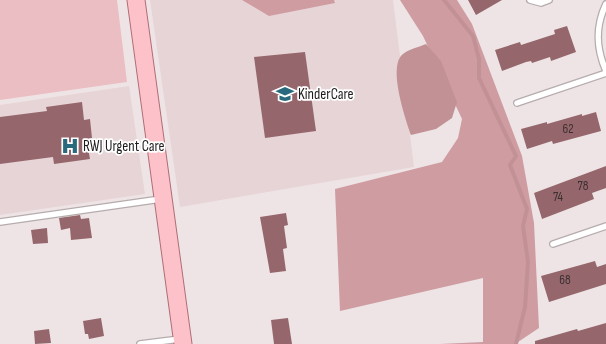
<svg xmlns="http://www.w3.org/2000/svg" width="606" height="344" viewBox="0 0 606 344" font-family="'Sofia Sans Condensed',sans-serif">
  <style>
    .built { fill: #e7d4d6 }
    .green { fill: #eabec2 }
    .forest { fill: #ce9ca1 }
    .water { fill: #c29196 }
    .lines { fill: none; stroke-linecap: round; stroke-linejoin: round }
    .stream { stroke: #c29196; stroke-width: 4 }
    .building { fill: #95676c }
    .lane-casing { stroke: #b6acad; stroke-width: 8 }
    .primary-casing { stroke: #af6d75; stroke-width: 19 }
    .lane { stroke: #fff; stroke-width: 5.5 }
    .primary { stroke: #fdc1c9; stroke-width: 17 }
    .labels { text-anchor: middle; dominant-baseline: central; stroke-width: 3.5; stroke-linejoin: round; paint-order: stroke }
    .number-label { font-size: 13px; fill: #3c2f30 }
    .poi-label { font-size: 15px; fill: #1f1c1c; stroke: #fff; text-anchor: start }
  </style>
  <rect width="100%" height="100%" fill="#eee4e5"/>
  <g class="built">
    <polygon points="150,0 393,0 414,167 180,207"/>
    <polygon points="129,86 145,194 0,215 0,105"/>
  </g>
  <polygon class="green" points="0,0 117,0 127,82 0,100"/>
  <g class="forest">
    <polygon points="242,0 334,0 335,3 269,16"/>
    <polygon points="400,0 457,0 472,24 522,156 534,223 539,328 515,344 440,344 483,342 483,278 340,311 335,189 442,162 458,138 462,119 423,36"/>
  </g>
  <path class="water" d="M426,44L441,61L457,102L452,118L436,129L411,135C406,120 387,66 403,54C409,49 419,47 426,44Z"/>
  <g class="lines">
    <polyline class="stream" points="444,0 473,36 479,59 479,78 516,156 510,165 527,209 523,226 528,262 525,307 516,344"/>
  </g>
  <g class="building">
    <polygon points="468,0 502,0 476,15"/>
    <polygon points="567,26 576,52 551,61 550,57 532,63 531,61 526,62 502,71 495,50 520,42 521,45 555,34 554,30"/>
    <polygon points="305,52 316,131 265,138 254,57"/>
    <polygon points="82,102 84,120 90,119 92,138 90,139 91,148 88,148 90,159 54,164 53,157 0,164 0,117 47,111 46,107"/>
    <polygon points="596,112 601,131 553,144 552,141 527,149 521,129 547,122 547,124 582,114 582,116"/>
    <polygon points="606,166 606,188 592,193 594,199 542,219 534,193"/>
    <polygon points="286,213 288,225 284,226 287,248 283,249 286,271 270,273 260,217"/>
    <polygon points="80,215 81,219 89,218 92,238 71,240 70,228 61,230 59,218"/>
    <polygon points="47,228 48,243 33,244 31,230"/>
    <polygon points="595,261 597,267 606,264 606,284 549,302 541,276"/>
    <polygon points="101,318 104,336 89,339 88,334 85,334 83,321"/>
    <polygon points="288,318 292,344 274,344 271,320"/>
    <polygon points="606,323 606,344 535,344 535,341 577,329 578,331"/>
    <polygon points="49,329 51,343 35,344 34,331"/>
  </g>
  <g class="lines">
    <g class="lane-casing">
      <g id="lane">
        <polyline points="530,0 541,3 549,0"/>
        <path d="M606,4C595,27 596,48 606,71"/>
        <polyline points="517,103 606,73"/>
        <polyline points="0,222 161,199"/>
        <polyline points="553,244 606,226"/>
        <polyline points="140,344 180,339"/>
      </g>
    </g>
    <g class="primary-casing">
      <polyline id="primary" points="136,0 183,344"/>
    </g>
    <use href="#lane" class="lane"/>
    <use href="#primary" class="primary"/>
  </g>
  <defs>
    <g id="school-bare" transform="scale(1.38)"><path d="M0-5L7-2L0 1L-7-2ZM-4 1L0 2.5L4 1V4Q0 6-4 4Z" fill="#29697d" stroke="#fff" stroke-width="2.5" paint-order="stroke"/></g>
    <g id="hospital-bare" transform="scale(1.38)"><path d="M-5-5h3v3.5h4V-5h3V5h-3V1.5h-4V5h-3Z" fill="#29697d" stroke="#fff" stroke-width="2.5" paint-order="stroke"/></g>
  </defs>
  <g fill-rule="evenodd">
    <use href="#school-bare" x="285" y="94"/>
    <use href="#hospital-bare" x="70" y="146"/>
  </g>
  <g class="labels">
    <g class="number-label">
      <text x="568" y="129">62</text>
      <text x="583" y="186">78</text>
      <text x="558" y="197">74</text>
      <text x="565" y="280">68</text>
    </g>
    <g class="poi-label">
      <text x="298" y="94">KinderCare</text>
      <text x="83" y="146">RWJ Urgent Care</text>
    </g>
  </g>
</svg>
